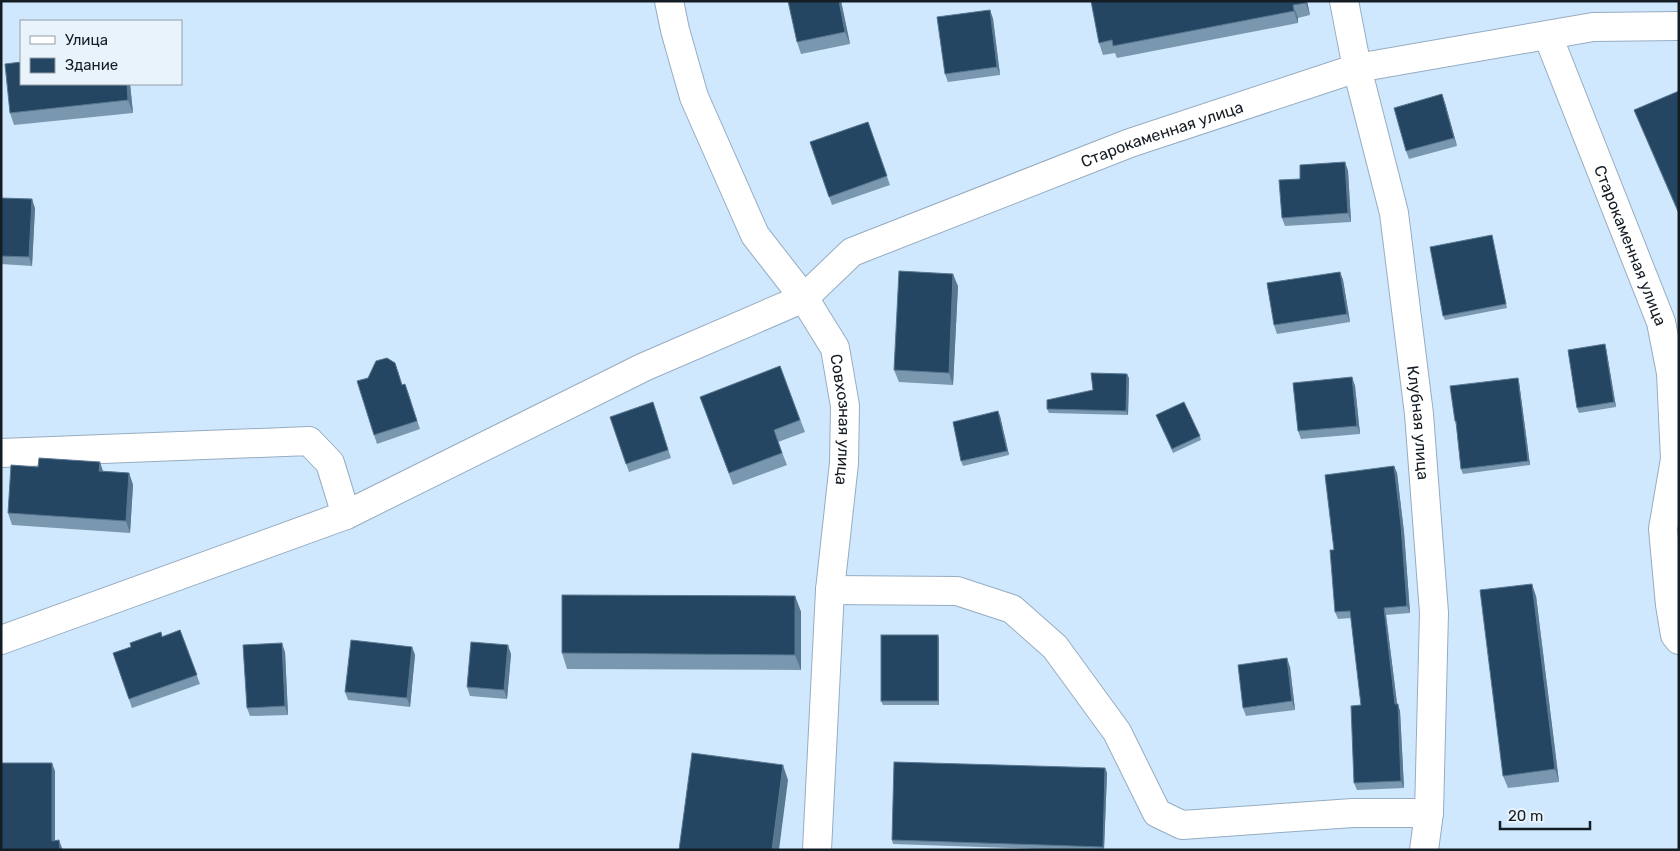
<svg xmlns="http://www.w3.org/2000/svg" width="1680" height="851" viewBox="0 0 1680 851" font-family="Rubik,sans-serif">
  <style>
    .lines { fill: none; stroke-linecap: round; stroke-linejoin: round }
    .minor-casing { stroke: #96acc1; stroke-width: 30 }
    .minor { stroke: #fff; stroke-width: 28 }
    .wall { fill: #7a97b0 }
    .shaded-wall { fill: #587791 }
    .building { fill: #244662; stroke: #587791 }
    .labels { text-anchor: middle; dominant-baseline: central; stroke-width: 5; stroke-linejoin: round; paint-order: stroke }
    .street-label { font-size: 16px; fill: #141c24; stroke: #e9f3fc }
  </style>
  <rect width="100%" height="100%" fill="#d0e8fe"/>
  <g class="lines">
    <g class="minor-casing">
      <g id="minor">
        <path id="s1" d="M669,1L675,30L694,97L755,235L804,298L835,348L845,406L844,463L830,590L817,850"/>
        <path id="s2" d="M1344,1L1357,68L1394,213L1419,414L1434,613L1429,813L1424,850"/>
        <path id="s3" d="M1548,36L1661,322L1671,373L1675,459L1663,529L1670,605L1675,635L1679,640"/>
        <polyline points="1,453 309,441 330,463 346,515"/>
        <polyline points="830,590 957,591 1012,609 1055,647 1117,732 1157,813 1182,825 1353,813 1429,813"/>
        <path id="s4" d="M1,640L346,515L644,367L804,298L852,252L1130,143L1357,68L1593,27L1679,26"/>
      </g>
    </g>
    <use href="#minor" class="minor"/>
  </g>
  <g class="wall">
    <polygon points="841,1 850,44 801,54 797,42"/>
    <polygon points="1091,1 1307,1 1310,15 1298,18 1298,23 1117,58 1115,53 1103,55 1099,43"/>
    <polygon points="990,10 993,19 1000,75 948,82 945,74"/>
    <polygon points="130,84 133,113 14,125 10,113"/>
    <polygon points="1679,91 1679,215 1639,122 1634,110"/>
    <polygon points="1445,103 1457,146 1409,159 1406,151"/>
    <polygon points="868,122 890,185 832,205 810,142"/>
    <polygon points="1345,162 1348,171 1351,222 1285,226 1282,218 1300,179"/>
    <polygon points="1,198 35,208 32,266 1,264"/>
    <polygon points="1492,235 1493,239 1507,308 1445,320 1443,316"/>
    <polygon points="1340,272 1343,280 1350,322 1277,334 1274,325"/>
    <polygon points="958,286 953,385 899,382 894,370"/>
    <polygon points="1606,348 1616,407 1579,413 1577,408"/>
    <polygon points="780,366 805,432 778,442 787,465 733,485 700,397"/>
    <polygon points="398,371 402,385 408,392 420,429 377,444 374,435"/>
    <polygon points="1352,377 1355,386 1360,434 1301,439 1298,431"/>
    <polygon points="1129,378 1128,415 1049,413 1047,409 1093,390"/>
    <polygon points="1518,378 1519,382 1530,465 1463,474 1461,469 1456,425 1455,421"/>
    <polygon points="656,411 671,458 629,472 610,417"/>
    <polygon points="1156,415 1200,436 1201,440 1173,453"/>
    <polygon points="1000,416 1009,455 963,466 961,461"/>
    <polygon points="1394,466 1397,473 1404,532 1410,613 1386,615 1397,704 1400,711 1404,788 1357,790 1354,783 1361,705 1351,618 1338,619 1335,612 1334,550"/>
    <polygon points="103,471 129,473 133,485 130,533 12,525 8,513"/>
    <polygon points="795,596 801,612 801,670 567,669 562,653"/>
    <polygon points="1536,596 1559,782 1508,788 1503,776"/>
    <polygon points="180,630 200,684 132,708 113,653"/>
    <polygon points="938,635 939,639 939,705 883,705 881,701"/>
    <polygon points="412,647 415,655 410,707 348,700 345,692"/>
    <polygon points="285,652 288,715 250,716 247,708"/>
    <polygon points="511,654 507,699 470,696 467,687"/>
    <polygon points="1290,667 1295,710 1246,716 1243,708"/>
    <polygon points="1105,768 1107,773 1104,850 1066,850 893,844 892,840"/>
  </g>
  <g class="shaded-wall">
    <polygon points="839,1 841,1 850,44 845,32"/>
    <polygon points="1305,1 1307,1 1310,15"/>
    <polygon points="1293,5 1298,18 1298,23 1294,11"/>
    <polygon points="990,10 993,19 1000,75 997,67"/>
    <polygon points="127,84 130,84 133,113 128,100"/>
    <polygon points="1442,94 1445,103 1457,146 1454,138"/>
    <polygon points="1345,162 1348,171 1351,222 1348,213"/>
    <polygon points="32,199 35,208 32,266 29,257"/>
    <polygon points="1340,272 1343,280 1350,322 1347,314"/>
    <polygon points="953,274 958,286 953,385 949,373"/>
    <polygon points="1605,344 1606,348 1616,407 1614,402"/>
    <polygon points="1127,374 1129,378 1128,415 1126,411"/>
    <polygon points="1352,377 1355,386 1360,434 1357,426"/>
    <polygon points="1518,378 1519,382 1530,465 1528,461"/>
    <polygon points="998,411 1000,416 1009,455 1007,451"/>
    <polygon points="100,462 104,474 99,471"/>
    <polygon points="1394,466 1397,473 1404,532 1410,613 1407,606"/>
    <polygon points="129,473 133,485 130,533 126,521"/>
    <polygon points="1532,584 1536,596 1559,782 1555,769"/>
    <polygon points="795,596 801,612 801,670 795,655"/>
    <polygon points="1384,608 1386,615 1398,711 1395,704"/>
    <polygon points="938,635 939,639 939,705 938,701"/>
    <polygon points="282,643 285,652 288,715 285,706"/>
    <polygon points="508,645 511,654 507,699 504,690"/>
    <polygon points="412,647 415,655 410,707 407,698"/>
    <polygon points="1287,658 1290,667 1295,710 1292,701"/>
    <polygon points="1398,704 1400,711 1404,788 1401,781"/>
    <polygon points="52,763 55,771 55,849 52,841"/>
    <polygon points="783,765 788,780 779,850 772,850"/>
    <polygon points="1105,768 1107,773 1104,850 1103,847"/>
    <polygon points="59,840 62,848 63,850 60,850"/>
  </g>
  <g class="building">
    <polygon points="788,1 839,1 845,32 797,42"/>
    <polygon points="1091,1 1305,1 1306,3 1293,5 1294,11 1113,46 1112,40 1099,43"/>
    <polygon points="990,10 997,67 945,74 937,17"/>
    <polygon points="21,62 21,84 127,84 128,100 10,113 5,64"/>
    <polygon points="1679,91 1679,211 1678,211 1634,110"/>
    <polygon points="1442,94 1454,138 1406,151 1394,108"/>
    <polygon points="868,122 887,176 829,197 810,142"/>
    <polygon points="1345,162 1348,213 1282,218 1279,180 1300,179 1300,165"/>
    <polygon points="1,198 32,199 29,257 1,256"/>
    <polygon points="1492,235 1506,304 1443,316 1430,247"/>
    <polygon points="899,271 953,274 949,373 894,370"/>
    <polygon points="1340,272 1347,314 1274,325 1267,283"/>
    <polygon points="1605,344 1614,402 1577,408 1568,350"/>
    <polygon points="387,358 395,363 402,385 405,384 417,421 374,435 357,381 368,378 376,361"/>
    <polygon points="780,366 800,420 774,430 782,453 729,473 700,397"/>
    <polygon points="1091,373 1127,374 1126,411 1047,409 1047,400 1093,390"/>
    <polygon points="1352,377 1357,426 1298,431 1293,383"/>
    <polygon points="1518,378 1528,461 1461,469 1456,421 1455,421 1450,386"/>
    <polygon points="653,402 668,450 626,464 610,417"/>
    <polygon points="1184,402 1200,436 1172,449 1156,415"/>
    <polygon points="998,411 1007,451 961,461 953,422"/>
    <polygon points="39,458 100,462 99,471 129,473 126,521 8,513 11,465 38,467"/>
    <polygon points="1394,466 1401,525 1407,606 1384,608 1395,704 1398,704 1401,781 1354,783 1351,706 1361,705 1350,611 1335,612 1330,550 1334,550 1325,475"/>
    <polygon points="1532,584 1555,769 1503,776 1480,590"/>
    <polygon points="562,595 795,596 795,655 562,653"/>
    <polygon points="180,630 197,675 129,699 113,653 131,647 130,643 161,632 162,637"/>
    <rect x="881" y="635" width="57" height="66"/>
    <polygon points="351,640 412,647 407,698 345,692"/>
    <polygon points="471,642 508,645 504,690 467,687"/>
    <polygon points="282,643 285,706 247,708 243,645"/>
    <polygon points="1287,658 1292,701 1243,708 1238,665"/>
    <polygon points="692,753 783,765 772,850 679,850"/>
    <polygon points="894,762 1105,768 1103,847 892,840"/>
    <polygon points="1,763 52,763 52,841 59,840 60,850 1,850"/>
  </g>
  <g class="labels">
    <g class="street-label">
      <text stroke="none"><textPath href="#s4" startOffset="1272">Старокаменная улица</textPath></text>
      <text stroke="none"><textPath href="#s3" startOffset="225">Старокаменная улица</textPath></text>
      <text stroke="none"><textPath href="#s1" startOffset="461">Совхозная улица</textPath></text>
      <text stroke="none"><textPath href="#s2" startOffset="429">Клубная улица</textPath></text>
    </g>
  </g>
  <rect width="1680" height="851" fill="none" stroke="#141c24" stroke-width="5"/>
  <rect x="20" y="20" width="162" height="65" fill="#e9f3fc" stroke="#949da6"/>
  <rect x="30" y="36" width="25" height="8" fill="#ffffff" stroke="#949da6"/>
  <text x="65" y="45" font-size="15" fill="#141c24">Улица</text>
  <rect x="30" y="58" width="25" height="15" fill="#244662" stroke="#949da6"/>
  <text x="65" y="70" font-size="15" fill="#141c24">Здание</text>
  <path d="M1500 821v8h90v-8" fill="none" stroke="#141c24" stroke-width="2.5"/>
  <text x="1508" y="821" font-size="15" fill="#141c24" stroke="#e9f3fc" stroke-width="4" paint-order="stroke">20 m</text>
</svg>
